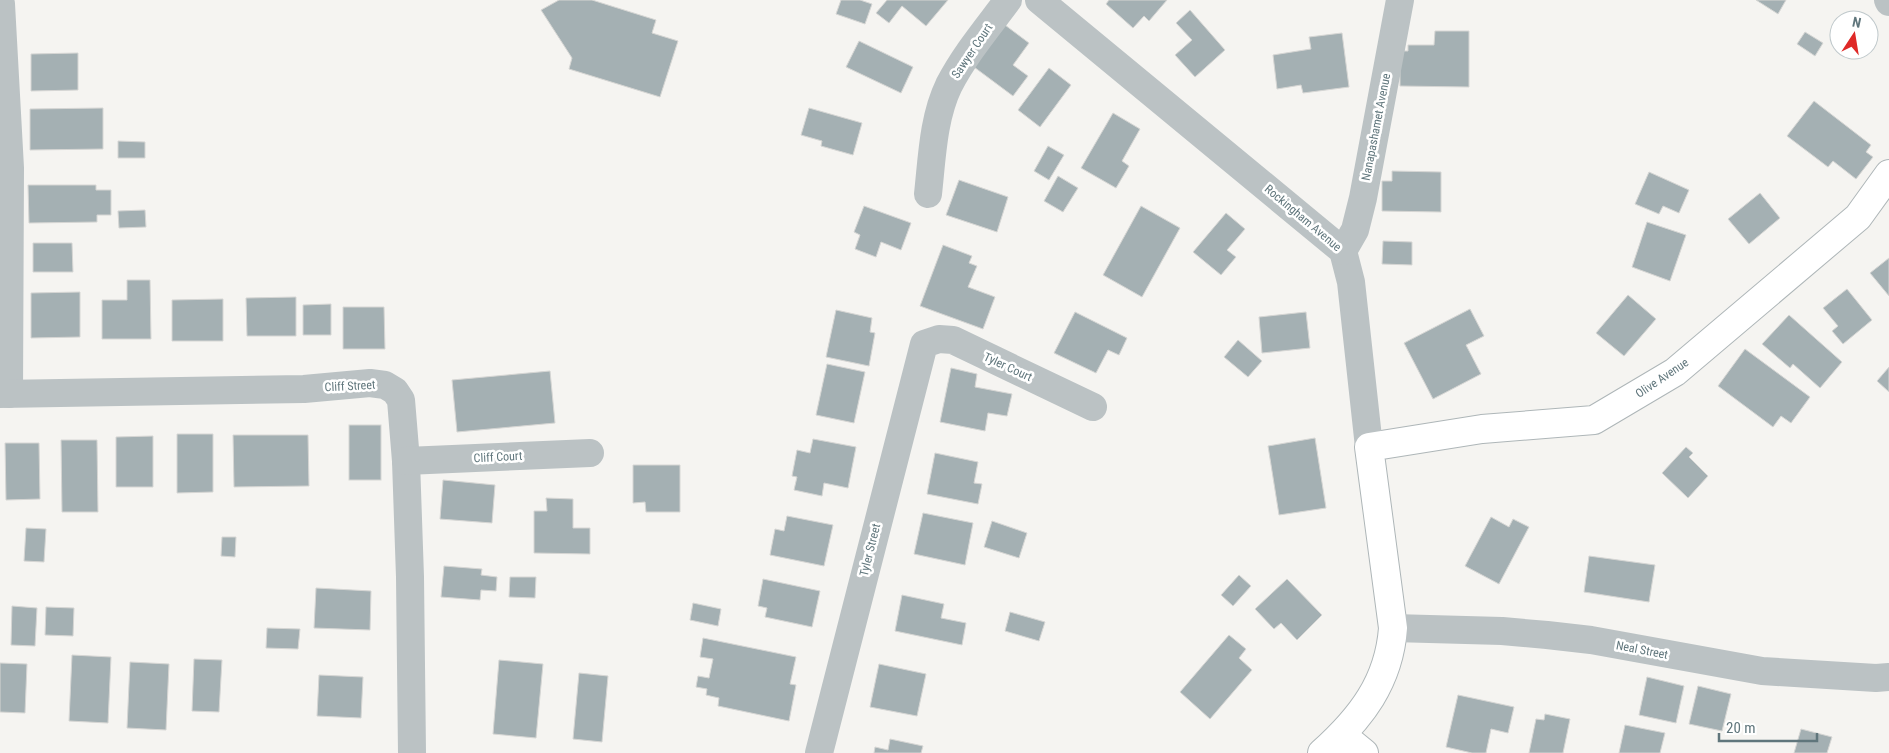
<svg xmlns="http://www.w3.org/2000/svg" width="1889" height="753" viewBox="0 0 1889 753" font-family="'Roboto Condensed',sans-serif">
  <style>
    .building { fill: #a4b0b3; stroke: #d6d6d4 }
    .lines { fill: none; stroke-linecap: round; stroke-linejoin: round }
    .secondary-casing { stroke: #aeb6b8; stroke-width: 30 }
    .street { stroke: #bbc2c4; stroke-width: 28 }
    .secondary { stroke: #fff; stroke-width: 28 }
    .labels { text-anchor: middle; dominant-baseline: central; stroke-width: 5; stroke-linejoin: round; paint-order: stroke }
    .street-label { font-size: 12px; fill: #60767c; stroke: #fff }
  </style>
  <rect width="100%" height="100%" fill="#f5f4f1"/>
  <g class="building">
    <polygon points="559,0 592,0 656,20 652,33 678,41 660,97 569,69 572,58 541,10"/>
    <polygon points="841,0 860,0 872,4 865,24 836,14"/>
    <polygon points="887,0 948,0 926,26 902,6 889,23 876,13"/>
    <polygon points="1109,0 1167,0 1149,21 1144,16 1133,28 1106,4"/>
    <polygon points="1756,0 1786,0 1778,14"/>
    <polygon points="1190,10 1225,50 1195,77 1175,55 1192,40 1176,23"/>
    <polygon points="1005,25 1029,43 1013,65 1028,76 1013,96 974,67"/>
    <polygon points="1435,31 1469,31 1469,87 1400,86 1400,51 1408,51 1408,45 1434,45"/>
    <polygon points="1805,32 1823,43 1815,56 1797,44"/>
    <polygon points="1342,33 1349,87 1303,93 1301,85 1277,89 1273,55 1311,49 1309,37"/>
    <polygon points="859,41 913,67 901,93 846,67"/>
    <polygon points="78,53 78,90 31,91 31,54"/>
    <polygon points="1049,68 1071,85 1040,127 1018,110"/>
    <polygon points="1814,101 1871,145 1866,152 1873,157 1856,179 1833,161 1828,167 1787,136"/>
    <polygon points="103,108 103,149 30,150 30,109"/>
    <polygon points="809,108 862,123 853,155 821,146 822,141 801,135"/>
    <polygon points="1113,113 1140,129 1122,161 1129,166 1116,188 1081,168"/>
    <polygon points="118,141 145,142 145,158 118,158"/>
    <polygon points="1048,146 1064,155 1049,180 1034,171"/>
    <polygon points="1392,171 1441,172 1441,212 1382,211 1382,181 1392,181"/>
    <polygon points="1649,172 1689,190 1679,213 1663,206 1659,214 1635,204"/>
    <polygon points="1058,176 1078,188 1063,212 1044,201"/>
    <polygon points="959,180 1008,197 997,232 946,215"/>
    <polygon points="28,185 96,185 96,190 111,190 111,215 97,215 97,222 29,223"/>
    <polygon points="1760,193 1780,218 1749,244 1728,219"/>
    <polygon points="864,206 911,223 901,250 881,242 876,257 855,249 860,235 854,232"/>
    <polygon points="1141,206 1180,228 1142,297 1103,275"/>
    <polygon points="145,210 146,227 119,228 118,211"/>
    <polygon points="1226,213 1245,229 1227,250 1236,257 1221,275 1193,252"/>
    <polygon points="1647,222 1686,235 1670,281 1632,267"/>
    <polygon points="1383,241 1412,242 1412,265 1382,264"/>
    <polygon points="33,243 72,243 73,272 33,272"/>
    <polygon points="943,245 972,256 969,263 977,266 968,287 995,297 983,329 920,306"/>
    <polygon points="1889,258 1889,296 1870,273"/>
    <polygon points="127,280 150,280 151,339 102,339 102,300 127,300"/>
    <polygon points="1847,289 1872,320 1843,344 1832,331 1838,326 1823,308"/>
    <polygon points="80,292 80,337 31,338 31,293"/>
    <polygon points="1628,295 1656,319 1624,356 1596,333"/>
    <polygon points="296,297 296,336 247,336 246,298"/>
    <polygon points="223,299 223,341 172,341 172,300"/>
    <polygon points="331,304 331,335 303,335 303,305"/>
    <polygon points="343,307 384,307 385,349 343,349"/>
    <polygon points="1470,309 1484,336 1466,345 1481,374 1433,399 1404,343"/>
    <polygon points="836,310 872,318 870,332 875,333 869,366 826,357"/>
    <polygon points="1075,312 1127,338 1119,355 1108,350 1096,373 1054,353"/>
    <polygon points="1306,312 1310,348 1262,353 1259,317"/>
    <polygon points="1789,315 1842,362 1820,388 1793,364 1790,368 1762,344"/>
    <polygon points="1238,340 1262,361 1248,377 1224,357"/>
    <polygon points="1745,349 1810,397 1791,423 1781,416 1773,427 1718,386"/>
    <polygon points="827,364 865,372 854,423 816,415"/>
    <polygon points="1889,367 1889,392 1877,381"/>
    <polygon points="951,368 977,374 975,387 1012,394 1007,416 988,413 985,431 940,422"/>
    <polygon points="550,371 555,423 457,432 452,380"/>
    <rect x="349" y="425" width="32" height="55"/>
    <polygon points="177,434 213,434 213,492 177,493"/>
    <polygon points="233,435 308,435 309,486 234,487"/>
    <polygon points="153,436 153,487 116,487 116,437"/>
    <polygon points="1315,438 1326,508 1279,515 1268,446"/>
    <polygon points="813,439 856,447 848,488 824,483 822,496 794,490 797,477 792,476 797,450 810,453"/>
    <polygon points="61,440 97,440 98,512 62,512"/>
    <polygon points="5,443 39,443 40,499 6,500"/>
    <polygon points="1686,447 1693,453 1689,457 1708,476 1688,498 1662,473"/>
    <polygon points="935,453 978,462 974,483 982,484 978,504 927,494"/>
    <polygon points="633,465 680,465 680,512 646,512 645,502 633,503"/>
    <polygon points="443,480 495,485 492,523 440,519"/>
    <polygon points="546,498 573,499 573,528 590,528 590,554 534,553 534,511 547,511"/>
    <polygon points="923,513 973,523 965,565 914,554"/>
    <polygon points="787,516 833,525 824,566 770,555 775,529 784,531"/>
    <polygon points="1491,517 1509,527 1513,519 1529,527 1499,584 1465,566"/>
    <polygon points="992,521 1027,533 1019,558 984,547"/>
    <polygon points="26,528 46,529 44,562 24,561"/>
    <polygon points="222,537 236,537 235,557 221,556"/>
    <polygon points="1589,556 1655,565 1649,602 1584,592"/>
    <polygon points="444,566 482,569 481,575 497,577 496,591 481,590 480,600 441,597"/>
    <polygon points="1239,575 1251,586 1233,606 1221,595"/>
    <polygon points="510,577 536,577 535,598 509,597"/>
    <polygon points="763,579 820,591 812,627 765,617 767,608 758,606"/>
    <polygon points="1287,579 1322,615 1297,640 1281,623 1274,629 1255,609"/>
    <polygon points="316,588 371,591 370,630 314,628"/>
    <polygon points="902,595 944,604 941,618 966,623 962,645 895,631"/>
    <polygon points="693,603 721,609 718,626 690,620"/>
    <polygon points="12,606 37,608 35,646 11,645"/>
    <polygon points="46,607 74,608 73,636 45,635"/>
    <polygon points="1010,612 1045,622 1039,641 1005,631"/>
    <polygon points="267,628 300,629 298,649 266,648"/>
    <polygon points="1229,635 1246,649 1239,658 1252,670 1210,719 1180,692"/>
    <polygon points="703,638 796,657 790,684 796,685 789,721 718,706 719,698 706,695 707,689 696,687 698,676 709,678 713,659 700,657"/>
    <polygon points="72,655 111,657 108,723 69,721"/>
    <polygon points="194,659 222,660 219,712 192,711"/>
    <polygon points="499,660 543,664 536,738 493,734"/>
    <polygon points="130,662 169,664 166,730 127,728"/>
    <polygon points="0,663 27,664 25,713 0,712"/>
    <polygon points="879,664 926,674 917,716 870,707"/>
    <polygon points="579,673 608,676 602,742 573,739"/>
    <polygon points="319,675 363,677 361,718 317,716"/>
    <polygon points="1647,677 1684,686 1676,723 1639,715"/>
    <polygon points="1698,686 1731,694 1722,731 1689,724"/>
    <polygon points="1458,695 1514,707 1508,733 1491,729 1486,753 1472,753 1446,747"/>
    <polygon points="1545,714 1570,719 1563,753 1529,753 1536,719 1544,720"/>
    <polygon points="1625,725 1665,733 1660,753 1619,753"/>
    <polygon points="1801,729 1832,737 1827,753 1794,753"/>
    <polygon points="890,739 923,746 921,753 874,753 875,747 888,750"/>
  </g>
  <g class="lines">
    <g class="secondary-casing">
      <g id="secondary">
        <polyline points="1342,735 1364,753"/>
        <path d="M1322,753C1361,718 1389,682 1393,628L1369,447L1482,429L1594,420L1675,372L1858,217L1889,174"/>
      </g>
    </g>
    <g class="street">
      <polyline points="1039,0 1343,251 1351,282 1369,447"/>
      <polyline points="1888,0 1889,2"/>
      <polyline points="1,4 10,168 9,394"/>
      <path d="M928,194C932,158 933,118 949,85C965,54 988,27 1008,0"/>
      <polyline points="1343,251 1355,230 1363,198 1400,0"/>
      <polyline points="0,394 304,389 370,383 385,385 395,391 401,400 406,461 410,577 412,753"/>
      <polyline points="406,461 590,453"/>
      <polyline points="1393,628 1502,631 1547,635 1591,640 1762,671 1876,678 1889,677"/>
      <polyline points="819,753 924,344 939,339 953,340 1093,407"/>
    </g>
    <use href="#secondary" class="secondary"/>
  </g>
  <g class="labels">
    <g class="street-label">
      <text transform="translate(972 51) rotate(-56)">Sawyer Court</text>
      <text transform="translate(1376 127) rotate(-79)">Nanapashamet Avenue</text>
      <text transform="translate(1303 218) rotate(40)">Rockingham Avenue</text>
      <text transform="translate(1008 367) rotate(25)">Tyler Court</text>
      <text transform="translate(1662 378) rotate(-34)">Olive Avenue</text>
      <text transform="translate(350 386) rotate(-3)">Cliff Street</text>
      <text transform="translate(498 457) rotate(-3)">Cliff Court</text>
      <text transform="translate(870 550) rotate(-76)">Tyler Street</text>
      <text transform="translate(1642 650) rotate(11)">Neal Street</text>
    </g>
  </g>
  <g transform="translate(1854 35) rotate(12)"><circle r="24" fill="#ffffff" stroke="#bfc8cb"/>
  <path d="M0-4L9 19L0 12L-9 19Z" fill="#df2927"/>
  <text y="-8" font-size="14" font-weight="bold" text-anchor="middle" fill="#60767c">N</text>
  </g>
  <path d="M1719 733v8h98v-8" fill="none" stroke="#60767c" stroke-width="2.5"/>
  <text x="1726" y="733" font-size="15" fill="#60767c" stroke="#ffffff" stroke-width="4" paint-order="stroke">20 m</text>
</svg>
